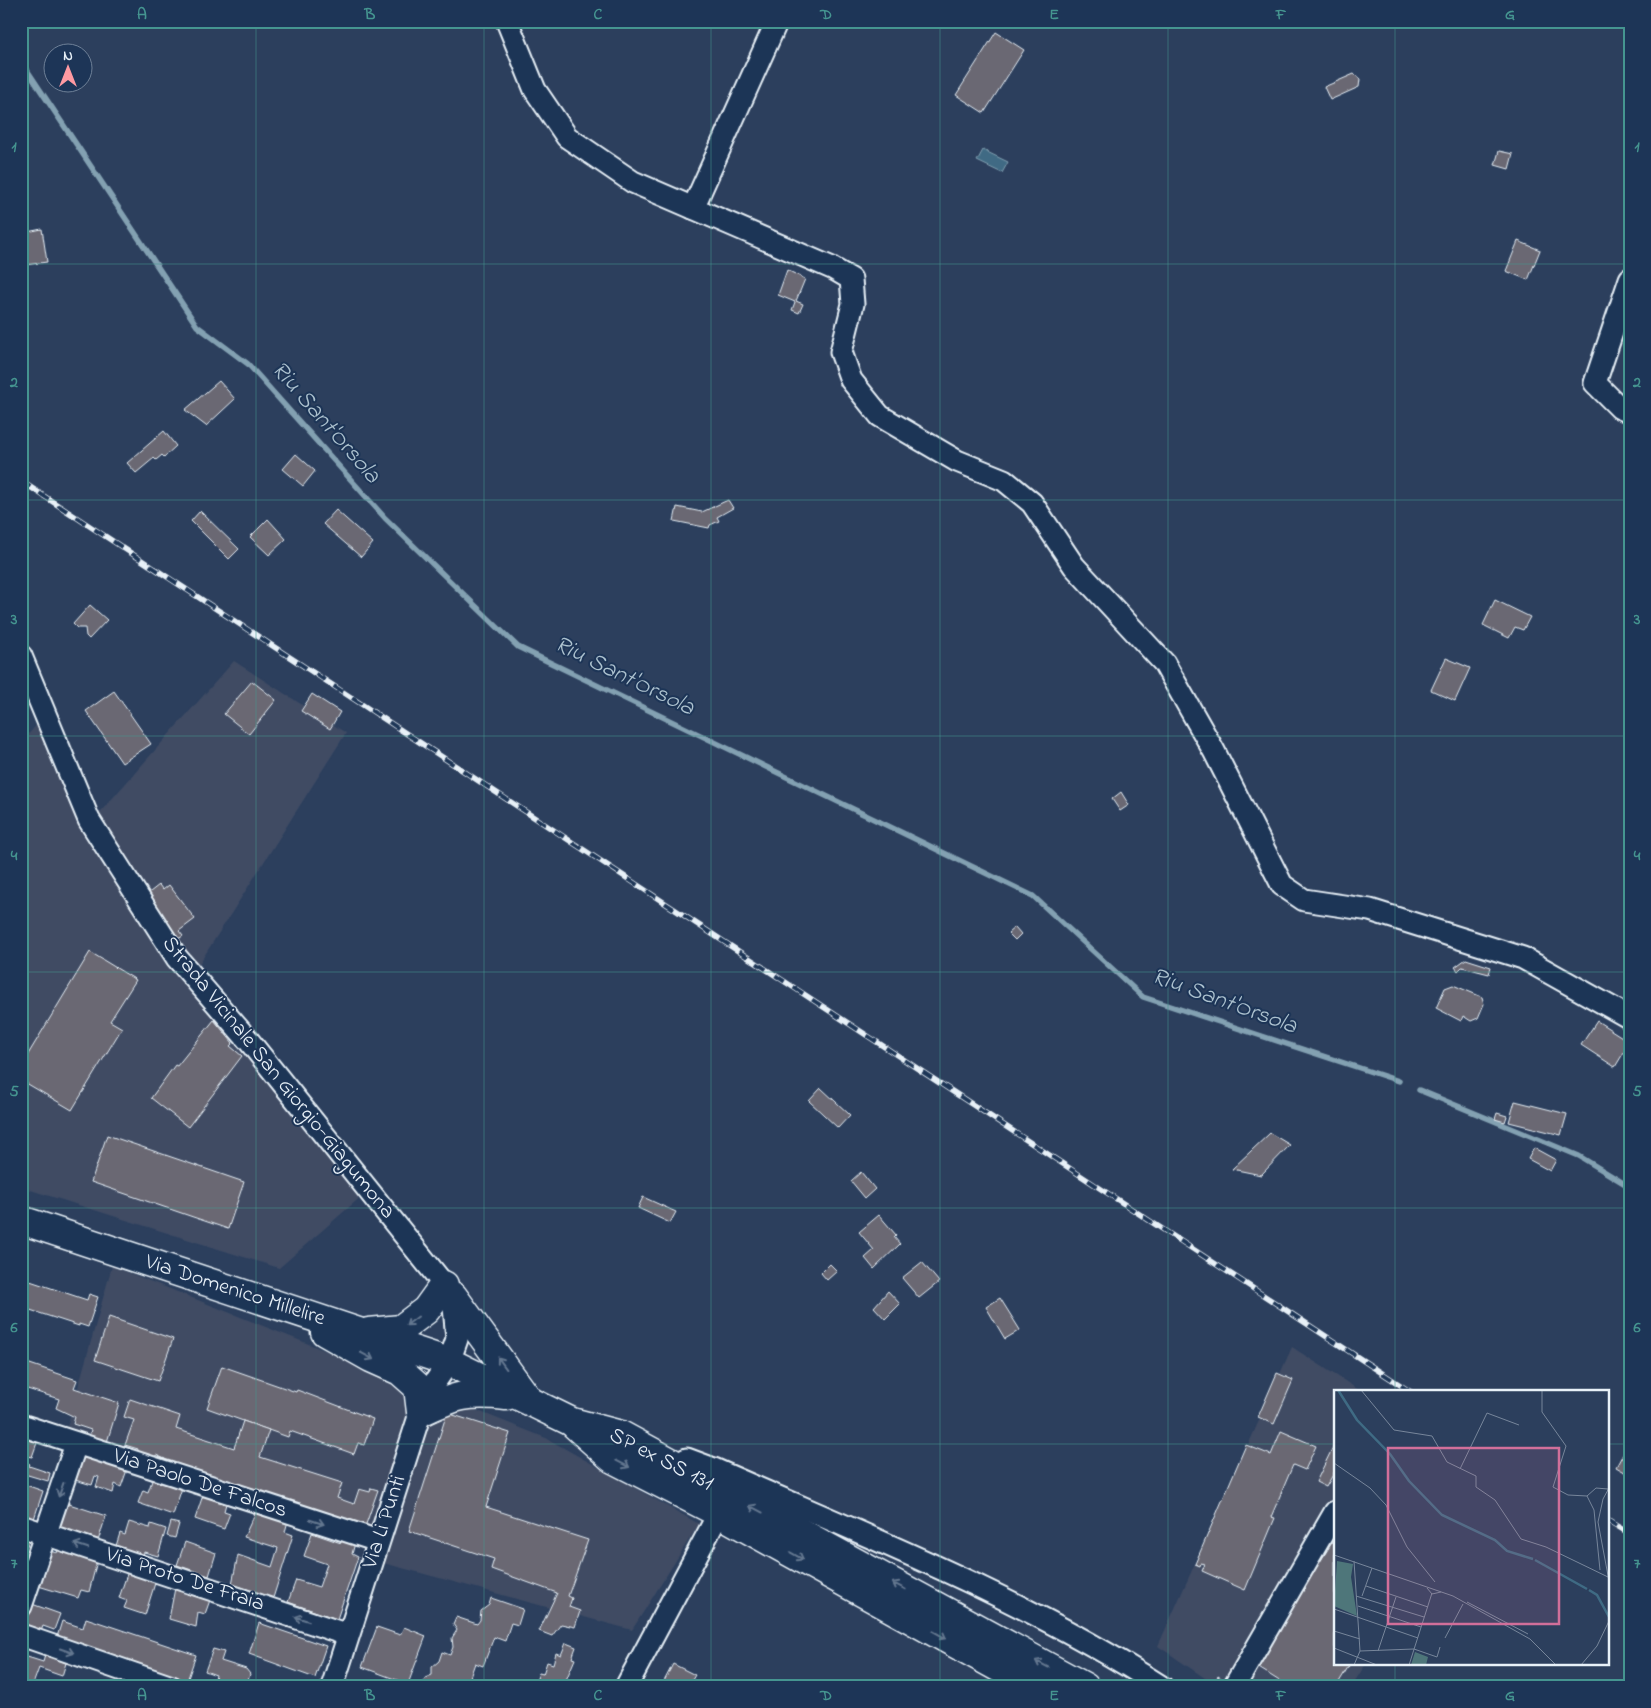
<svg xmlns="http://www.w3.org/2000/svg" width="1651" height="1708" viewBox="0 0 1651 1708" font-family="'Indie Flower',sans-serif">
  <style>
    .built { fill: #3f4b64 }
    .water { fill: #3f6b84; stroke: #83a1b2 }
    .lines { fill: none; stroke-linecap: round; stroke-linejoin: round }
    .stream { stroke: #83a1b2; stroke-width: 5.5 }
    .building { fill: #6a6873; stroke: #e8f1f8 }
    .minor-casing { stroke: #e8f1f8; stroke-width: 25 }
    .major-casing { stroke: #e8f1f8; stroke-width: 31 }
    .minor { stroke: #1d3557; stroke-width: 21 }
    .major { stroke: #1d3557; stroke-width: 28 }
    .rail-casing { stroke: #e8f1f8; stroke-width: 5.5 }
    .rail { stroke: #1d3557; stroke-width: 4; stroke-dasharray: 11; stroke-linecap: butt }
    .oneway { stroke: #64778f }
    .grid { fill: none; stroke: #459590; stroke-width: 1; stroke-opacity: 0.55 }
    .labels { text-anchor: middle; dominant-baseline: central; stroke-width: 4; stroke-linejoin: round; paint-order: stroke }
    .street-label { font-size: 22px; fill: #e8f1f8; stroke: #1d3557 }
    .water-label { font-size: 24px; font-style: italic; fill: #adc2cf; stroke: #1d3557 }
    .inset-river { fill: none; stroke: #3f6b84; stroke-width: 2.5 }
    .inset-road { fill: none; stroke: #77869b; stroke-width: 1 }
    .view { fill: #d16f9a; fill-opacity: 0.15; stroke: #d16f9a; stroke-width: 2.5 }
    .inset-edge { fill: none; stroke: #e8f1f8; stroke-width: 2.5 }
    .neatline { fill: none; stroke: #459590; stroke-width: 2 }
    .grid-label { font-size: 16px; text-anchor: middle; font-weight: bold; fill: #459590 }
  </style>
  <rect width="100%" height="100%" fill="#2c3f5d"/>
  <filter id="ink" filterUnits="userSpaceOnUse"><feTurbulence type="fractalNoise" baseFrequency=".02" numOctaves="2"/><feDisplacementMap in="SourceGraphic" scale="10" xChannelSelector="R" yChannelSelector="G"/><feConvolveMatrix kernelMatrix="1 2 1 2 8 2 1 2 1" color-interpolation-filters="sRGB"/></filter>
  <g filter="url(#ink)">
    <g class="built">
      <polygon points="234,661 346,733 192,975 363,1195 279,1268 21,1187 21,743 38,723 87,827"/>
      <polygon points="112,1266 546,1438 699,1524 632,1630 365,1558 375,1531 65,1434"/>
      <polygon points="1292,1347 1362,1392 1335,1392 1335,1664 1366,1664 1351,1687 1218,1687 1158,1646"/>
    </g>
    <polygon class="water" points="983,150 1008,162 1002,173 977,161"/>
    <g class="lines">
      <g class="stream">
        <polyline points="21,61 197,326 248,364 385,518 518,647 1033,896 1143,997 1399,1081"/>
        <polyline points="1419,1090 1579,1156 1630,1187"/>
      </g>
    </g>
    <g class="building">
      <polygon points="996,32 1024,50 984,113 956,95"/>
      <polygon points="1354,74 1360,79 1359,87 1330,100 1324,87"/>
      <polygon points="1499,151 1513,154 1509,169 1495,165"/>
      <polygon points="42,229 47,262 25,265 22,233"/>
      <polygon points="1518,241 1540,250 1528,280 1506,271"/>
      <polygon points="787,270 805,279 796,301 803,304 799,313 792,310 795,302 778,295"/>
      <polygon points="219,381 235,399 206,426 185,410"/>
      <polygon points="164,431 176,446 164,457 162,455 156,460 154,458 136,473 127,463"/>
      <polygon points="296,454 315,471 303,486 283,469"/>
      <polygon points="728,500 733,508 717,517 719,521 710,525 709,528 674,521 677,507 702,512"/>
      <polygon points="336,510 373,543 361,557 323,524"/>
      <polygon points="200,511 239,549 229,559 191,521"/>
      <polygon points="268,519 286,539 269,555 250,537"/>
      <polygon points="1495,600 1530,617 1523,630 1515,627 1509,638 1483,625"/>
      <polygon points="90,605 107,620 89,639 86,636 85,628 77,628 73,624"/>
      <polygon points="1446,658 1470,668 1455,701 1431,690"/>
      <polygon points="252,681 276,700 249,734 224,714"/>
      <polygon points="114,691 151,744 122,763 86,711"/>
      <polygon points="312,694 340,712 330,729 301,711"/>
      <polygon points="1121,792 1129,805 1120,811 1112,799"/>
      <polygon points="159,885 163,890 169,885 195,919 179,931 183,936 178,939 145,896"/>
      <polygon points="1015,927 1021,934 1015,940 1008,933"/>
      <polygon points="90,952 136,980 110,1021 122,1028 72,1110 21,1080 21,1066"/>
      <polygon points="1466,959 1491,967 1489,974 1462,967 1458,971 1455,967"/>
      <polygon points="1453,985 1482,997 1484,1004 1478,1018 1471,1021 1463,1016 1461,1021 1436,1008 1445,988"/>
      <polygon points="214,1020 233,1043 230,1046 242,1056 188,1127 151,1098 175,1065 177,1066"/>
      <polygon points="1597,1021 1630,1042 1615,1067 1581,1045"/>
      <polygon points="821,1088 850,1115 838,1128 809,1101"/>
      <polygon points="1515,1101 1567,1114 1561,1135 1509,1122"/>
      <polygon points="1497,1113 1507,1116 1505,1122 1495,1119"/>
      <polygon points="1270,1133 1290,1145 1261,1175 1232,1169"/>
      <polygon points="107,1135 244,1182 228,1229 91,1182"/>
      <polygon points="1534,1148 1556,1160 1550,1171 1528,1159"/>
      <polygon points="861,1172 875,1189 865,1198 851,1181"/>
      <polygon points="643,1197 676,1212 670,1223 638,1208"/>
      <polygon points="879,1215 896,1235 894,1237 900,1244 874,1269 865,1258 874,1250 859,1232"/>
      <polygon points="922,1262 939,1282 919,1298 902,1278"/>
      <polygon points="830,1264 837,1271 827,1280 821,1273"/>
      <polygon points="21,1278 87,1300 89,1294 98,1297 88,1327 79,1324 79,1326 21,1307"/>
      <polygon points="888,1291 900,1304 885,1319 874,1307"/>
      <polygon points="1000,1298 1020,1330 1005,1339 986,1307"/>
      <polygon points="109,1317 173,1339 158,1381 95,1360"/>
      <polygon points="21,1361 77,1380 74,1388 119,1403 107,1442 89,1436 91,1430 73,1424 75,1417 56,1408 59,1399 21,1387"/>
      <polygon points="222,1366 296,1392 297,1390 373,1419 364,1445 358,1443 354,1454 290,1431 288,1437 207,1408"/>
      <polygon points="1277,1373 1293,1380 1274,1424 1258,1417"/>
      <polygon points="130,1399 180,1416 176,1429 234,1448 243,1421 269,1430 260,1457 342,1483 337,1498 354,1504 359,1489 370,1492 371,1488 378,1490 365,1527 164,1461 165,1459 156,1455 155,1458 137,1452 138,1449 125,1445 134,1420 124,1417"/>
      <polygon points="447,1413 510,1433 486,1507 588,1540 568,1596 572,1598 569,1607 580,1611 575,1627 561,1624 552,1636 539,1631 557,1593 491,1569 494,1559 409,1531"/>
      <polygon points="21,1431 39,1437 32,1457 27,1456 25,1462 30,1464 29,1466 50,1473 48,1481 21,1473"/>
      <polygon points="1281,1431 1316,1446 1305,1470 1293,1465 1271,1517 1275,1518 1245,1590 1202,1571 1205,1564 1201,1563 1200,1566 1195,1564 1246,1445 1271,1455"/>
      <polygon points="1630,1441 1630,1475 1616,1467"/>
      <polygon points="1335,1443 1335,1471 1326,1487 1316,1482"/>
      <polygon points="79,1451 128,1467 121,1487 115,1484 113,1493 96,1487 99,1477 95,1476 92,1485 75,1480 78,1472 73,1470"/>
      <polygon points="154,1475 183,1485 173,1515 138,1503 143,1490 148,1492"/>
      <polygon points="23,1484 43,1491 34,1519 21,1515 21,1487"/>
      <polygon points="204,1492 227,1500 224,1511 230,1513 224,1529 195,1519"/>
      <polygon points="63,1502 106,1516 98,1541 55,1527"/>
      <polygon points="256,1511 288,1521 285,1532 293,1535 273,1598 232,1584 238,1555 272,1567 278,1548 244,1537"/>
      <polygon points="129,1522 150,1528 151,1524 166,1529 158,1556 144,1552 143,1556 116,1546 120,1533 125,1535"/>
      <polygon points="171,1522 179,1524 175,1538 167,1536"/>
      <polygon points="312,1533 341,1543 342,1538 355,1543 352,1554 358,1557 337,1619 288,1602 296,1580 319,1587 327,1564 304,1556"/>
      <polygon points="21,1537 29,1540 21,1561"/>
      <polygon points="1335,1538 1335,1664 1350,1664 1336,1687 1289,1687 1254,1665"/>
      <polygon points="185,1542 216,1553 209,1576 177,1565"/>
      <polygon points="58,1549 97,1561 89,1592 81,1590 78,1598 35,1585 46,1550 57,1553"/>
      <polygon points="128,1571 156,1580 145,1615 124,1608 127,1601 119,1598"/>
      <polygon points="175,1588 210,1600 205,1614 198,1612 196,1627 169,1619"/>
      <polygon points="491,1598 523,1609 518,1625 511,1623 505,1641 494,1637 483,1666 475,1663 469,1680 462,1678 459,1687 423,1685 425,1678 432,1675 432,1667 439,1661 442,1652 450,1655 453,1647 452,1638 457,1630 453,1624 456,1617 477,1624 480,1620 481,1611 489,1605"/>
      <polygon points="29,1603 60,1614 54,1630 43,1626 41,1631 22,1624"/>
      <polygon points="86,1618 196,1655 187,1681 57,1637 62,1621 83,1628"/>
      <polygon points="259,1623 326,1646 315,1678 249,1654"/>
      <polygon points="377,1627 400,1635 404,1627 426,1636 408,1684 362,1667"/>
      <polygon points="566,1643 576,1647 572,1658 575,1659 563,1687 534,1686 539,1673 543,1674 547,1662 553,1664 556,1653 561,1655"/>
      <polygon points="213,1649 224,1652 221,1661 246,1669 250,1674 246,1687 212,1687 216,1675 205,1671"/>
      <polygon points="21,1655 43,1662 45,1655 66,1663 62,1676 39,1668 32,1687 21,1687"/>
      <polygon points="673,1664 695,1675 692,1680 704,1687 661,1687"/>
      <polygon points="1218,1676 1224,1680 1219,1687 1216,1687 1213,1685"/>
    </g>
    <g class="lines">
      <g class="minor-casing">
        <g id="minor">
          <polyline points="507,21 535,90 567,137 633,182 832,268 851,279 853,304 841,352 851,380 880,416 957,461 1004,480 1032,503 1074,566 1164,663 1214,751 1282,885 1304,900 1370,910 1523,958 1630,1018"/>
          <polyline points="693,208 777,21"/>
          <polyline points="1630,279 1595,383 1620,408 1630,412"/>
          <polyline points="21,656 89,820 177,958 249,1041 453,1296 457,1339 449,1362 426,1395 332,1687"/>
          <polyline points="21,1425 378,1541"/>
          <path d="M685,1460L687,1459L714,1469C866,1536 1022,1597 1162,1687"/>
          <polyline points="21,1526 348,1635"/>
          <polyline points="21,1606 76,1444"/>
          <polyline points="21,1635 172,1687"/>
          <polyline points="626,1687 719,1513"/>
          <polyline points="1234,1687 1335,1512"/>
        </g>
      </g>
      <g class="major-casing">
        <g id="major">
          <polyline points="21,1220 449,1362 572,1422 621,1435 1085,1687"/>
          <polyline points="453,1296 528,1399"/>
          <path d="M325,1332L371,1358L400,1371L418,1387L421,1412C456,1395 468,1392 506,1396"/>
          <polyline points="369,1332 401,1329 426,1310 444,1285"/>
          <polyline points="575,1425 613,1459 719,1513 1034,1687"/>
        </g>
      </g>
      <use href="#minor" class="minor"/>
      <use href="#major" class="major"/>
      <g class="rail-casing">
        <g id="rail">
          <polyline points="21,481 1411,1392"/>
          <polyline points="1607,1520 1630,1534"/>
        </g>
      </g>
      <use href="#rail" class="rail"/>
    </g>
    <defs><path id="oneway-shaft" d="M-6 0H5M1.5-3L5.5 0L1.5 3" fill="none" stroke-width="1.6" stroke-linecap="round" stroke-linejoin="round" transform="scale(1.25)"/></defs>
    <g class="oneway">
      <use href="#oneway-shaft" transform="translate(412 1321) rotate(143)"/>
      <use href="#oneway-shaft" transform="translate(367 1356) rotate(28)"/>
      <use href="#oneway-shaft" transform="translate(502 1363) rotate(-126)"/>
      <use href="#oneway-shaft" transform="translate(623 1464) rotate(27)"/>
      <use href="#oneway-shaft" transform="translate(61 1490) rotate(109)"/>
      <use href="#oneway-shaft" transform="translate(756 1509) rotate(-152)"/>
      <use href="#oneway-shaft" transform="translate(317 1522) rotate(18)"/>
      <use href="#oneway-shaft" transform="translate(81 1546) rotate(-162)"/>
      <use href="#oneway-shaft" transform="translate(797 1556) rotate(29)"/>
      <use href="#oneway-shaft" transform="translate(899 1586) rotate(-152)"/>
      <use href="#oneway-shaft" transform="translate(302 1619) rotate(-162)"/>
      <use href="#oneway-shaft" transform="translate(940 1635) rotate(29)"/>
      <use href="#oneway-shaft" transform="translate(67 1651) rotate(19)"/>
      <use href="#oneway-shaft" transform="translate(1042 1664) rotate(-152)"/>
    </g>
  </g>
  <path class="grid" d="M256,21V1687M484,21V1687M711,21V1687M940,21V1687M1168,21V1687M1395,21V1392M21,264H1630M21,500H1630M21,736H1630M21,972H1630M21,1208H1630M21,1444H1335M1607,1444H1630M1395,1664V1687"/>
  <g class="labels">
    <g class="street-label">
      <text transform="translate(278 1078) rotate(51)">Strada Vicinale San Giorgio-Giagumona</text>
      <text transform="translate(235 1291) rotate(18)">Via Domenico Millelire</text>
      <text transform="translate(661 1460) rotate(27)">SP ex SS 131</text>
      <text transform="translate(200 1484) rotate(18)">Via Paolo De Falcos</text>
      <text transform="translate(385 1522) rotate(-72)">Via Li Punti</text>
      <text transform="translate(185 1580) rotate(18)">Via Proto De Fraia</text>
    </g>
    <g class="water-label">
      <text transform="translate(325 423) rotate(49)">Riu Sant'Orsola</text>
      <text transform="translate(624 677) rotate(26)">Riu Sant'Orsola</text>
      <text transform="translate(1224 1002) rotate(20)">Riu Sant'Orsola</text>
    </g>
  </g>
  <g transform="translate(1334 1390)">
    <rect width="275" height="275" fill="#2c3f5d"/>
    <path d="M3,171L19,174L17,187L23,226L0,216ZM81,262L94,267L92,275H77Z" fill="#4e767a"/>
    <path class="inset-river" d="M4,0L23,30L56,64L75,91L108,125L161,150L173,161L199,169M201,170L253,199M255,200L263,205L275,227"/>
    <path class="inset-road" d="M27,0L60,40L98,46L113,72L142,86V97L161,110L187,149L212,157L274,187M208,0V22L232,56L219,97L234,105L253,106L260,120L266,180M0,73L36,98L52,115L73,157L101,192M126,79L153,23L185,35M275,98L269,109L264,132L275,191M253,106L262,98L274,99M0,165L119,206L196,249L222,275M20,171L26,261L20,275M32,196L94,217M93,198L98,204L107,202M22,206L90,227M28,206L38,178M133,212L194,244M24,216L87,237M0,219L84,248M0,241L26,249M111,248L129,214M0,258L43,275M26,261L80,259L103,267L106,257M44,261L62,207M75,275L98,203M247,275L263,256L275,231"/>
    <path class="view" d="M54,58H225V234H54Z"/>
    <rect width="275" height="275" class="inset-edge"/>
  </g>
  <rect width="1651" height="1708" fill="none" stroke="#1d3557" stroke-width="55"/>
  <g transform="translate(68 68)"><circle r="24" fill="#1d3557" stroke="#6e8097"/>
  <path d="M0-4L9 19L0 12L-9 19Z" fill="#ff9aa2"/>
  <text y="-8" font-size="14" font-weight="bold" text-anchor="middle" fill="#e8f1f8">N</text>
  </g>
  <rect x="28" y="28" width="1596" height="1652" class="neatline"/>
  <g class="grid-label">
    <text x="142" y="19">A</text>
    <text x="370" y="19">B</text>
    <text x="598" y="19">C</text>
    <text x="826" y="19">D</text>
    <text x="1054" y="19">E</text>
    <text x="1281" y="19">F</text>
    <text x="1510" y="19">G</text>
    <text x="14" y="151">1</text>
    <text x="1637" y="151">1</text>
    <text x="14" y="387">2</text>
    <text x="1637" y="387">2</text>
    <text x="14" y="624">3</text>
    <text x="1637" y="624">3</text>
    <text x="14" y="860">4</text>
    <text x="1637" y="860">4</text>
    <text x="14" y="1096">5</text>
    <text x="1637" y="1096">5</text>
    <text x="14" y="1332">6</text>
    <text x="1637" y="1332">6</text>
    <text x="14" y="1568">7</text>
    <text x="1637" y="1568">7</text>
    <text x="142" y="1700">A</text>
    <text x="370" y="1700">B</text>
    <text x="598" y="1700">C</text>
    <text x="826" y="1700">D</text>
    <text x="1054" y="1700">E</text>
    <text x="1281" y="1700">F</text>
    <text x="1510" y="1700">G</text>
  </g>
</svg>
